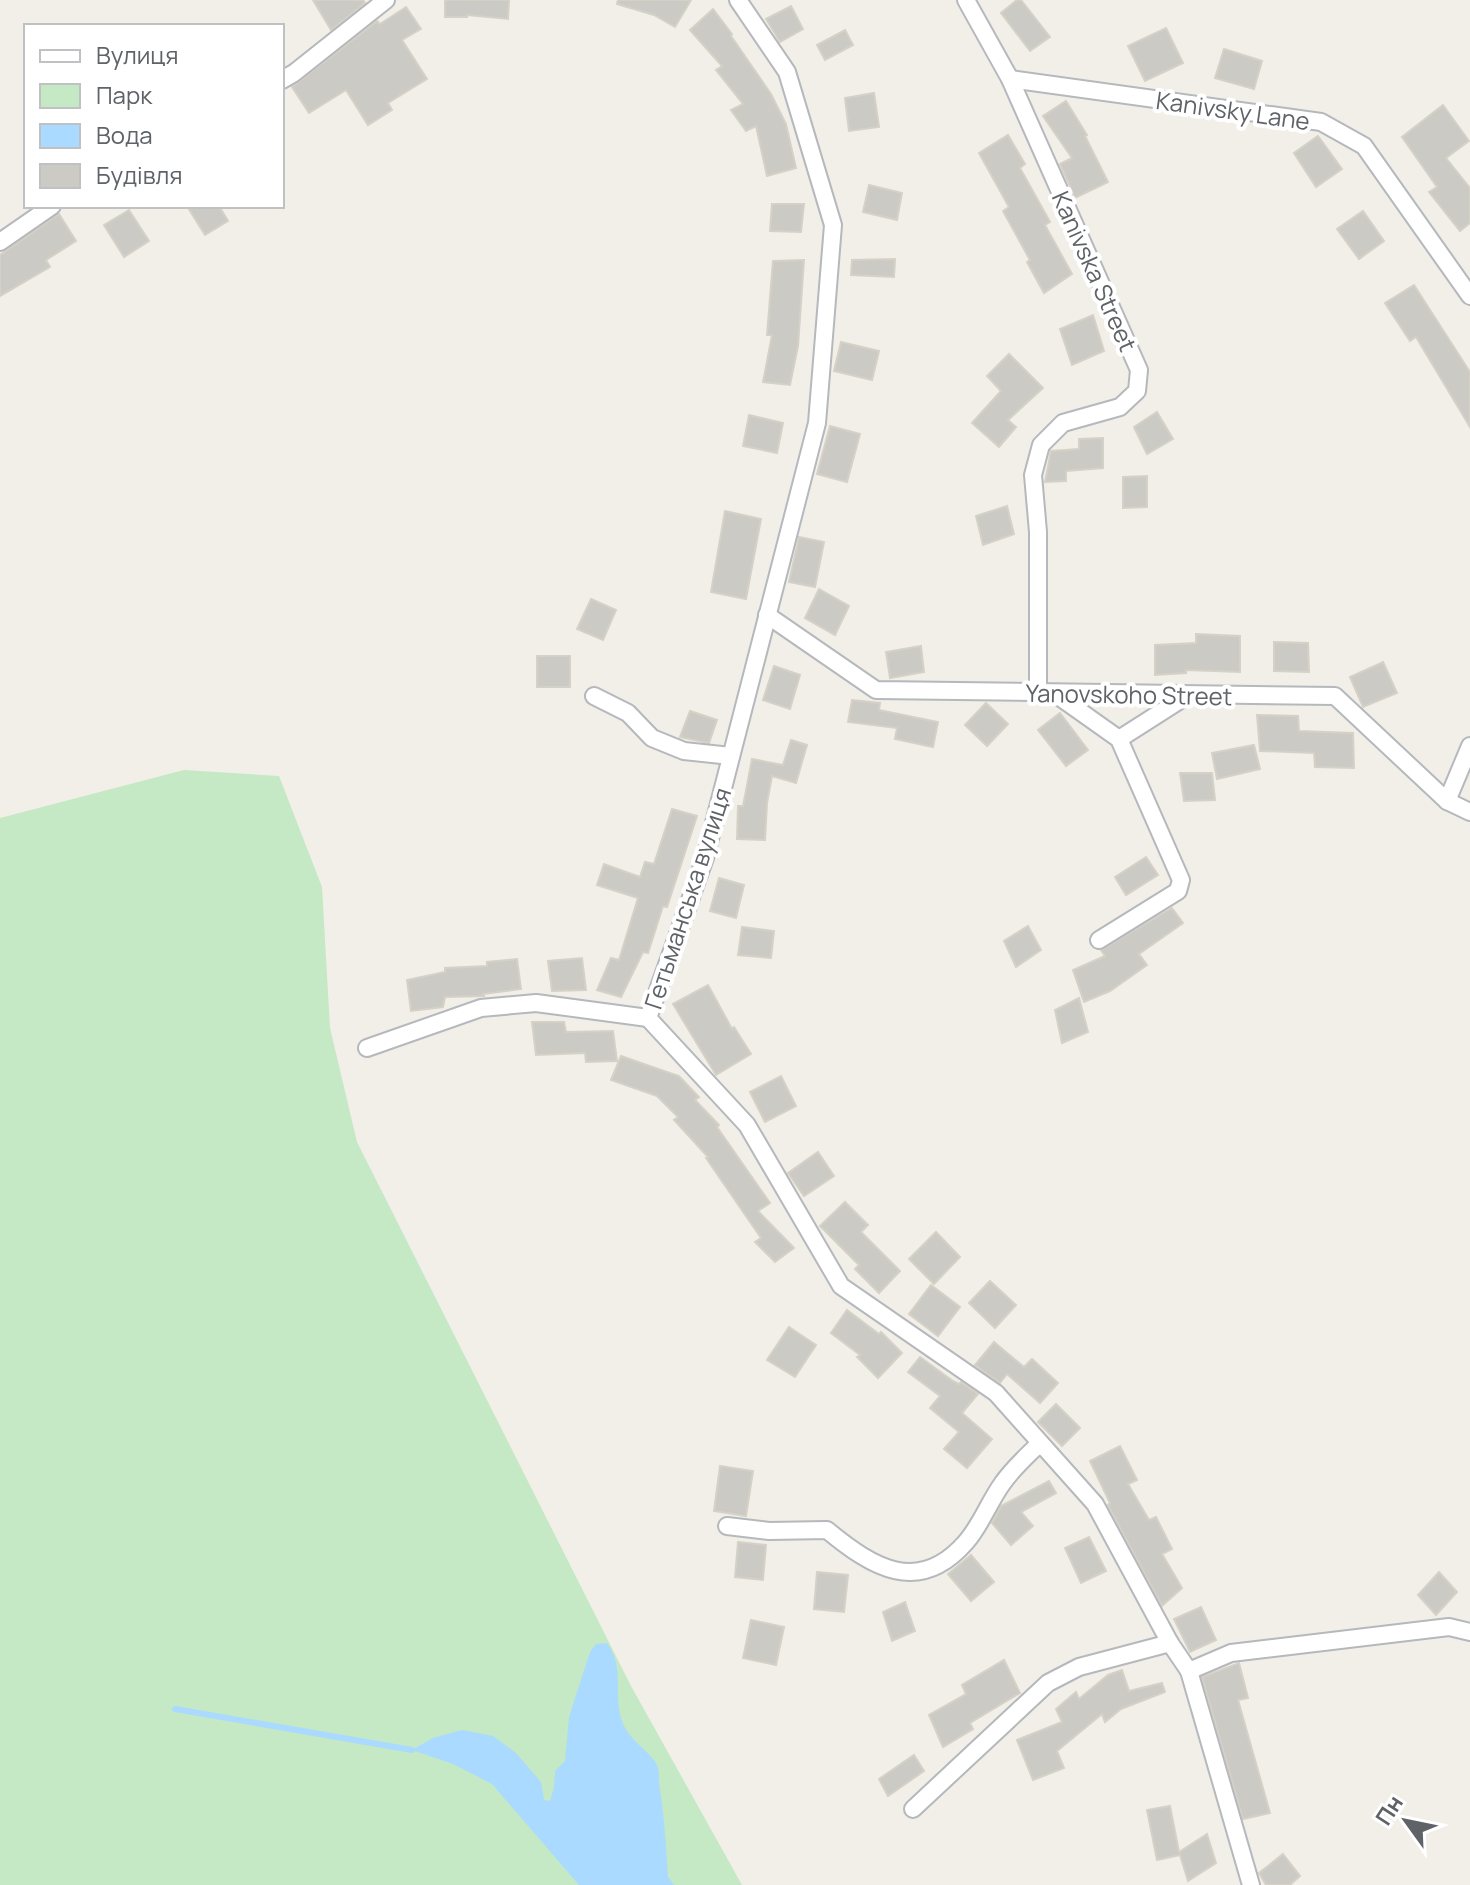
<svg xmlns="http://www.w3.org/2000/svg" width="1470" height="1885" viewBox="0 0 1470 1885" font-family="Manrope,sans-serif">
  <style>
    .green { fill: #c5e8c5 }
    .water { fill: #aadaff }
    .lines { fill: none; stroke-linecap: round; stroke-linejoin: round }
    .stream { stroke: #aadaff; stroke-width: 6 }
    .building { fill: #cccac5; stroke: #d6d1c6; stroke-width: 2 }
    .street-casing { stroke: #b5b8bc; stroke-width: 20 }
    .street { stroke: #fff; stroke-width: 16 }
    .labels { text-anchor: middle; dominant-baseline: central; stroke-width: 8; stroke-linejoin: round; paint-order: stroke }
    .street-label { font-size: 24px; fill: #5f6368; stroke: #fff }
  </style>
  <rect width="100%" height="100%" fill="#f1efe8"/>
  <polygon class="green" points="184,770 279,776 322,887 330,1028 357,1142 631,1686 742,1885 0,1885 0,818"/>
  <path class="water" d="M607,1643C626,1670 612,1692 622,1721C629,1741 649,1750 657,1765C659,1769 659,1778 659,1783C664,1814 666,1845 668,1877L674,1885H579L492,1784L453,1764L412,1750L433,1738L462,1730L493,1736L516,1753L541,1782L544,1800L550,1801L554,1787L555,1771L565,1761L569,1717L590,1652L596,1644Z"/>
  <g class="lines">
    <polyline class="stream" points="175,1709 412,1750"/>
  </g>
  <g class="building">
    <polygon points="313,0 363,0 365,3 331,30"/>
    <polygon points="445,0 509,0 508,19 467,15 467,17 445,17"/>
    <polygon points="618,0 691,0 675,27 654,15 617,4"/>
    <polygon points="1017,0 1021,0 1050,37 1030,51 1001,13"/>
    <polygon points="791,6 803,29 780,42 766,19"/>
    <polygon points="406,7 421,29 402,40 427,79 388,103 392,110 368,125 346,90 309,113 292,87 377,21 380,24"/>
    <polygon points="713,9 732,34 731,36 771,94 786,124 796,168 767,176 756,126 746,131 731,110 743,104 716,70 722,66 690,30"/>
    <polygon points="1166,28 1183,63 1145,81 1128,46"/>
    <polygon points="845,30 853,45 825,60 817,45"/>
    <polygon points="1224,49 1262,61 1254,89 1215,78"/>
    <polygon points="874,93 879,127 849,131 845,98"/>
    <polygon points="1066,101 1087,135 1085,136 1108,182 1075,198 1060,164 1072,158 1043,116"/>
    <polygon points="1443,105 1469,141 1446,158 1470,188 1470,223 1460,231 1429,192 1437,187 1402,137"/>
    <polygon points="1008,135 1025,164 1020,168 1050,222 1045,225 1072,274 1044,293 1027,262 1030,260 1003,211 1009,207 979,153"/>
    <polygon points="1318,136 1342,169 1316,187 1294,153"/>
    <polygon points="869,185 902,193 897,220 863,212"/>
    <polygon points="772,204 804,204 801,232 770,231"/>
    <polygon points="187,206 219,206 228,221 205,235"/>
    <polygon points="129,210 149,241 124,257 104,225"/>
    <polygon points="1363,211 1384,241 1359,259 1337,229"/>
    <polygon points="59,214 76,241 46,260 50,267 0,296 0,255"/>
    <polygon points="895,259 894,277 851,275 852,260"/>
    <polygon points="804,260 798,346 790,385 763,382 772,335 767,335 773,261"/>
    <polygon points="1414,285 1470,372 1470,427 1416,337 1410,341 1385,303"/>
    <polygon points="1093,315 1104,351 1072,365 1060,329"/>
    <polygon points="841,342 879,351 872,380 834,371"/>
    <polygon points="1009,354 1043,388 1008,420 1016,427 999,447 972,423 1001,391 987,376"/>
    <polygon points="1157,412 1173,439 1147,454 1134,427"/>
    <polygon points="749,415 783,423 777,453 743,446"/>
    <polygon points="830,426 860,434 847,482 817,474"/>
    <polygon points="1103,438 1103,468 1066,471 1066,481 1045,482 1051,451 1079,449 1079,439"/>
    <polygon points="1147,476 1147,507 1123,508 1123,477"/>
    <polygon points="1007,506 1014,534 983,545 976,516"/>
    <polygon points="725,511 761,519 746,599 711,592"/>
    <polygon points="799,537 824,542 815,587 789,582"/>
    <polygon points="819,589 849,606 835,635 805,618"/>
    <polygon points="591,599 616,610 603,640 577,629"/>
    <polygon points="1196,634 1240,636 1240,672 1186,670 1186,673 1155,675 1155,645 1196,643"/>
    <polygon points="1274,642 1308,643 1309,672 1274,671"/>
    <polygon points="921,646 924,672 890,678 886,652"/>
    <rect x="537" y="656" width="33" height="31"/>
    <polygon points="1383,662 1397,693 1363,707 1350,677"/>
    <polygon points="774,666 800,675 790,709 763,700"/>
    <polygon points="852,700 880,703 879,710 938,722 933,747 895,739 897,728 848,722"/>
    <polygon points="986,703 1008,724 987,746 965,725"/>
    <polygon points="690,711 717,720 709,743 680,737"/>
    <polygon points="1060,713 1088,750 1066,766 1038,730"/>
    <polygon points="1257,715 1298,716 1299,731 1353,733 1354,768 1315,767 1314,753 1260,751"/>
    <polygon points="791,740 807,745 796,783 772,776 767,803 765,840 737,839 738,806 743,806 752,759 783,765"/>
    <polygon points="1254,745 1260,769 1217,779 1212,753"/>
    <polygon points="1180,773 1212,773 1215,800 1184,801"/>
    <polygon points="672,809 697,816 667,907 663,906 648,953 643,952 621,997 597,990 611,958 619,960 638,898 597,885 604,864 640,877 645,862 654,864"/>
    <polygon points="1146,857 1158,875 1126,895 1115,877"/>
    <polygon points="719,878 744,885 736,918 710,911"/>
    <polygon points="1172,908 1183,923 1139,954 1147,965 1110,991 1084,1002 1073,970 1105,956 1101,950"/>
    <polygon points="1028,926 1041,950 1016,967 1004,941"/>
    <polygon points="742,927 774,931 771,958 738,955"/>
    <polygon points="582,958 586,990 552,991 548,961"/>
    <polygon points="517,959 521,989 483,994 484,996 445,997 443,1007 411,1011 407,980 445,972 445,968 487,966 487,962"/>
    <polygon points="708,985 732,1029 734,1027 751,1054 716,1075 673,1004"/>
    <polygon points="1079,998 1088,1032 1062,1043 1055,1010"/>
    <polygon points="532,1022 564,1022 566,1032 613,1031 617,1061 586,1062 585,1053 536,1055"/>
    <polygon points="621,1056 679,1076 699,1097 695,1100 719,1125 717,1127 770,1203 758,1211 794,1248 775,1262 755,1242 761,1238 706,1158 708,1157 674,1120 678,1117 657,1096 611,1080"/>
    <polygon points="781,1076 796,1106 765,1122 750,1092"/>
    <polygon points="818,1152 834,1176 804,1196 788,1173"/>
    <polygon points="845,1202 868,1225 861,1232 900,1271 879,1293 855,1269 859,1265 820,1226"/>
    <polygon points="936,1232 960,1257 934,1284 909,1259"/>
    <polygon points="990,1281 1016,1305 995,1328 969,1303"/>
    <polygon points="931,1285 960,1307 938,1336 909,1314"/>
    <polygon points="847,1310 879,1334 881,1332 902,1353 878,1378 857,1357 860,1355 831,1333"/>
    <polygon points="789,1327 816,1345 795,1377 767,1360"/>
    <polygon points="994,1342 1024,1367 1032,1359 1058,1383 1040,1403 1007,1374 1000,1383 975,1365"/>
    <polygon points="920,1357 953,1381 959,1384 961,1382 978,1394 962,1413 992,1439 967,1468 944,1449 959,1432 930,1408 940,1396 908,1372"/>
    <polygon points="1056,1404 1080,1428 1062,1446 1038,1422"/>
    <polygon points="1120,1446 1137,1480 1128,1484 1149,1520 1156,1517 1172,1549 1162,1554 1182,1588 1162,1606 1108,1505 1110,1503 1090,1461"/>
    <polygon points="720,1466 753,1471 746,1516 714,1511"/>
    <polygon points="1049,1481 1056,1493 1021,1512 1033,1526 1011,1545 992,1523 1001,1506"/>
    <polygon points="1089,1537 1106,1571 1081,1583 1065,1548"/>
    <polygon points="738,1542 766,1545 763,1580 735,1577"/>
    <polygon points="971,1555 994,1582 971,1601 948,1574"/>
    <polygon points="817,1572 848,1575 844,1612 814,1609"/>
    <polygon points="1439,1572 1457,1592 1436,1615 1418,1595"/>
    <polygon points="905,1602 915,1631 892,1641 883,1612"/>
    <polygon points="1201,1607 1216,1640 1190,1652 1174,1619"/>
    <polygon points="751,1620 784,1627 776,1665 743,1658"/>
    <polygon points="1004,1660 1020,1693 970,1723 973,1729 943,1747 929,1715 966,1694 962,1685"/>
    <polygon points="1239,1663 1248,1698 1238,1700 1270,1813 1243,1819 1202,1677"/>
    <polygon points="1122,1670 1129,1691 1162,1683 1165,1692 1121,1709 1105,1722 1102,1714 1057,1751 1064,1768 1033,1780 1017,1740 1062,1722 1056,1709 1076,1692 1079,1699 1108,1675"/>
    <polygon points="914,1755 924,1771 888,1796 879,1779"/>
    <polygon points="1170,1806 1179,1852 1207,1834 1216,1863 1188,1881 1180,1855 1157,1860 1147,1810"/>
    <polygon points="1283,1854 1300,1876 1290,1885 1266,1885 1259,1873"/>
  </g>
  <g class="lines">
    <g class="street-casing">
      <g id="street">
        <polyline points="738,0 787,72 833,225 817,423 705,858 648,1018 747,1125 841,1286 996,1393 1095,1504 1170,1643 1189,1671 1231,1653 1449,1627 1470,1632"/>
        <polyline points="966,0 1010,79 1139,370 1137,391 1120,407 1063,423 1041,445 1033,475 1038,532 1038,692"/>
        <polyline points="1010,79 1321,122 1364,146 1470,296"/>
        <polyline points="282,80 294,73 386,0"/>
        <polyline points="0,242 52,206"/>
        <polyline points="767,615 876,690 1335,696 1447,801 1470,812"/>
        <polyline points="1054,693 1119,739 1181,880 1178,891 1099,940"/>
        <polyline points="594,696 628,713 652,738 684,751 731,756"/>
        <polyline points="1119,739 1188,695"/>
        <polyline points="1447,801 1470,746"/>
        <polyline points="367,1048 481,1008 536,1003 648,1018"/>
        <path d="M727,1526L769,1531L827,1530C873,1568 919,1596 966,1542C981,1525 989,1502 1002,1484C1012,1469 1027,1456 1040,1443"/>
        <polyline points="1189,1671 1251,1885"/>
        <polyline points="913,1809 1048,1683 1079,1667 1170,1643"/>
      </g>
    </g>
    <use href="#street" class="street"/>
  </g>
  <g class="labels">
    <g class="street-label">
      <text transform="translate(1233 110) rotate(8)">Kanivsky Lane</text>
      <text transform="translate(1095 271) rotate(66)">Kanivska Street</text>
      <text transform="translate(1129 694) rotate(1)">Yanovskoho Street</text>
      <text transform="translate(687 898) rotate(-72)">Гетьманська вулиця</text>
    </g>
  </g>
  <rect x="24" y="24" width="260" height="184" fill="#ffffff" stroke="#bfc1c3" stroke-width="2"/>
  <rect x="40" y="50" width="40" height="12" fill="#ffffff" stroke="#bfc1c3" stroke-width="2"/>
  <text x="96" y="64" font-size="24" fill="#5f6368">Вулиця</text>
  <rect x="40" y="84" width="40" height="24" fill="#c5e8c5" stroke="#bfc1c3" stroke-width="2"/>
  <text x="96" y="104" font-size="24" fill="#5f6368">Парк</text>
  <rect x="40" y="124" width="40" height="24" fill="#aadaff" stroke="#bfc1c3" stroke-width="2"/>
  <text x="96" y="144" font-size="24" fill="#5f6368">Вода</text>
  <rect x="40" y="164" width="40" height="24" fill="#cccac5" stroke="#bfc1c3" stroke-width="2"/>
  <text x="96" y="184" font-size="24" fill="#5f6368">Будівля</text>
  <g transform="translate(1406 1821) rotate(303)" stroke="#ffffff" stroke-width="6" paint-order="stroke">
  <path d="M0-6L14 30L0 20L-14 30Z" fill="#5f6368"/>
  <text y="-12" font-size="22" font-weight="bold" text-anchor="middle" fill="#5f6368">Пн</text>
  </g>
</svg>
